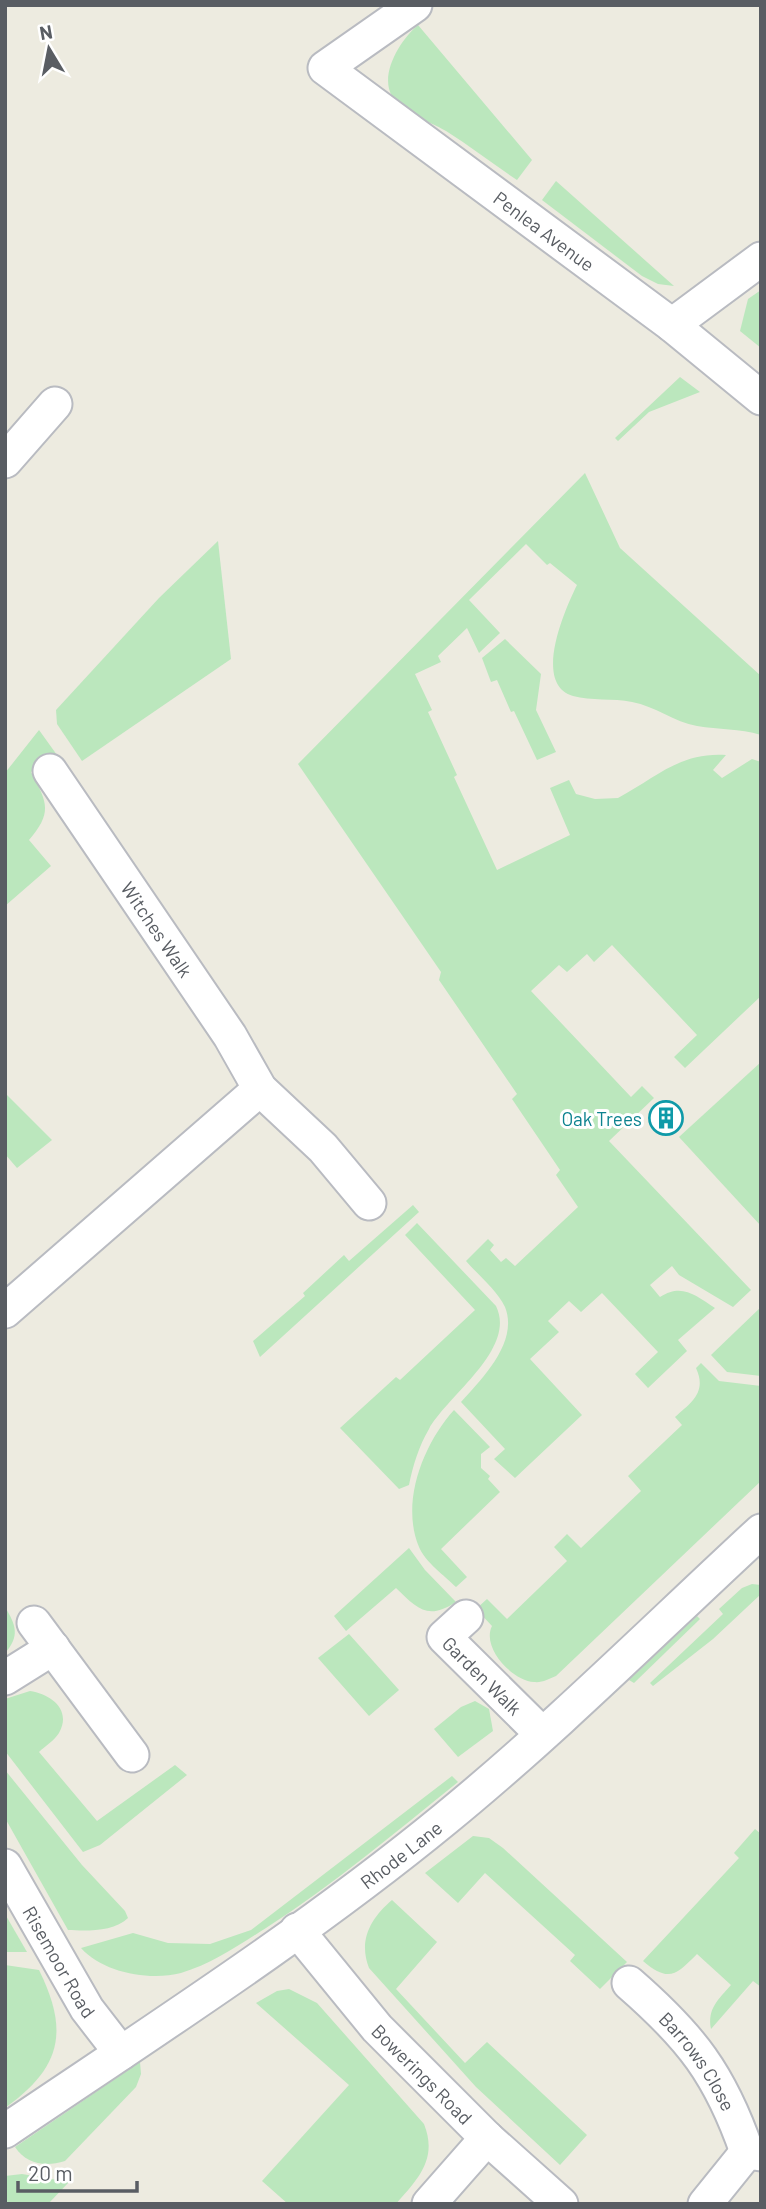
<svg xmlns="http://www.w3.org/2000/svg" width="766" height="2209" viewBox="0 0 766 2209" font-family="Barlow,sans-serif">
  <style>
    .green { fill: #bbe7bd }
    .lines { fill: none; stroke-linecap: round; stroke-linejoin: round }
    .street-casing { stroke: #b9bbc1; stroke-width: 37 }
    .street { stroke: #fff; stroke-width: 33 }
    .labels { text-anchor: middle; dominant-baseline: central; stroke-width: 6; stroke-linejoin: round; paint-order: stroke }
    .street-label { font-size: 19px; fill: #595d63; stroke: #fff }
    .culture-label { font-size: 19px; fill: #0d838f; stroke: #fff; text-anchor: end }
  </style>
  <rect width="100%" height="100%" fill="#edebe0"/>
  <g class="green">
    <path d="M418,25L532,160L517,180C493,164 470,146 446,131C429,121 403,113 392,96C379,74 401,39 418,25Z"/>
    <polygon points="556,181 674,286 658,284 642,276 542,200"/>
    <polygon points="761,290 761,348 740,331 748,299"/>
    <polygon points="680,377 700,392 649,412 618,441 615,438"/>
    <path d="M585,473L620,548L761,676V735C739,728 719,730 697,726C674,722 655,706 632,702C613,698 591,701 573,696C532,684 565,609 577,585L550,563L547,565L526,544L469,600L500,633L479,653L467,628L438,656L441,662L415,674L432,710L428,712L457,775L454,777L497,870L570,835L550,788L569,780L576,794L595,799L618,798C657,777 680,752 726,755L713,770L722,778L752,759L761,762V996L685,1068L674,1057L697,1035L612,945L594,962L587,954L567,972L559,965L531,991L631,1097L642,1086L654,1098L609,1141L751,1290L733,1307L679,1275L672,1266L650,1285L660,1297C682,1283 695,1295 715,1308L678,1340L687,1351L648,1388L635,1374L658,1352L602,1293L581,1312L569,1301L548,1321L559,1332L530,1359L582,1415L515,1478L494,1459L505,1449L461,1402C482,1379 519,1342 505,1307C497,1290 478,1275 466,1261L488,1239L494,1245L490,1250L501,1262L506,1258L515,1266L578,1207L556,1175L560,1170L512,1099L517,1094L439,980L441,972L298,764Z"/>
    <polygon points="218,541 231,659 82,761 57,724 56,710 159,598"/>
    <polygon points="505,639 541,674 536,710 556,752 537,760 514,711 511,712 497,680 491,682 482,658"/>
    <path d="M39,730L57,755L31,772C47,802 53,812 29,840L51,866L5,906V773Z"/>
    <polygon points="761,1062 761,1226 679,1137"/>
    <polygon points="5,1093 52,1140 17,1168 5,1154"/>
    <polygon points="413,1205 419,1212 260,1357 253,1341 305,1296 303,1293 344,1255 349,1261"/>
    <path d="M417,1223L496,1306C517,1349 448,1395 429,1429C419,1446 413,1465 409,1485L399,1489L340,1428L396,1377L400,1380L475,1310L405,1235Z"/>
    <polygon points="761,1307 761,1376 727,1372 711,1355"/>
    <path d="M701,1363L719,1381L761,1386V1481L556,1676C549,1679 542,1683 534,1682C513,1681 481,1648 492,1626L476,1609L487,1599L507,1619L567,1561L554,1547L567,1534L581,1548L641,1491L628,1476L682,1425L675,1417C692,1402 707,1392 696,1368Z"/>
    <path d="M454,1410L490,1447L481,1454V1468L490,1476L488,1479L500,1492L441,1549L467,1577L456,1587C445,1576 425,1562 419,1547C400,1502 424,1443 454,1410Z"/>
    <path d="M409,1548L425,1570L456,1602C427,1621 417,1608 396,1588L346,1631L334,1616Z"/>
    <polygon points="752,1584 761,1585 761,1594 713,1639 653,1686 650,1683 723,1614 719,1609 742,1588"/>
    <path d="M5,1607C16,1625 20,1636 5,1653Z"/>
    <polygon points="697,1616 700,1619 634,1683 629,1680"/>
    <polygon points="349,1634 399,1690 369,1716 318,1658"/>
    <path d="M30,1691C51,1694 72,1710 59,1733C54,1741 45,1746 39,1752L97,1821L175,1765L187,1775L100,1845L83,1852L5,1751V1699Z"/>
    <polygon points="475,1701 489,1709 493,1731 458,1757 434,1729 461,1707"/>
    <path d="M5,1770L82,1865L125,1911L128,1918C114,1932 86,1931 68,1930L5,1818Z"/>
    <path d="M452,1776L458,1782C396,1832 334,1884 266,1928C239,1945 212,1964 181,1973C150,1981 103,1973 81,1948L133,1933L168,1943L210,1944L251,1930Z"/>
    <path d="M755,1829L761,1834V1987L753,1981L711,2029C707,2008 719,1999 731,1985L697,1954C676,1975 669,1983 643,1961L739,1858L734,1853Z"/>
    <polygon points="473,1836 489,1838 503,1848 627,1962 600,1989 570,1961 575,1955 485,1873 458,1903 425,1873"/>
    <path d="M392,1900L437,1942L396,1989L465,2063L487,2042L587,2135L560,2165L476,2087L369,1968C358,1940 371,1918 392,1900Z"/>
    <polygon points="5,1914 27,1952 5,1952"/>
    <path d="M5,1965L39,1970C69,2031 62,2067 5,2108Z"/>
    <path d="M289,1989L317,2003L424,2124C438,2159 418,2179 396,2204H288L262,2181L349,2085L256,2003L277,1991Z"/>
    <path d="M140,2062L141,2074L136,2087L65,2161C46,2167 27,2165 15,2147Z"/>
    <polygon points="22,2174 69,2182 48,2204 5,2204 5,2176"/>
  </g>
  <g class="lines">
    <g class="street-casing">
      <g id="street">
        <path id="s1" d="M415,5L325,68L672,325L761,398"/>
        <polyline points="672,325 761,259"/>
        <polyline points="5,461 55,404"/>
        <path id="s2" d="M50,771L230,1036L260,1089L323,1148L369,1203"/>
        <polyline points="5,1311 260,1089"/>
        <path id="s3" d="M466,1617L444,1637L542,1734"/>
        <polyline points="34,1623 132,1755"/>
        <polyline points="5,1678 53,1648"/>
        <path id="s4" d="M5,1866L87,2009L121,2053"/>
        <path id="s5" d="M297,1930L377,2028L487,2138L561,2204"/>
        <path id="s6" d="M629,1983C691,2037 720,2074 747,2152"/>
        <path id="s7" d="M5,2131C153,2031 306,1933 445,1819C555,1729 656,1628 761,1531"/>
        <polyline points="429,2204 487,2138"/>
        <polyline points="705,2204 747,2152 761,2154"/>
      </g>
    </g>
    <use href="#street" class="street"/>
  </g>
  <defs>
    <g id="building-ring" transform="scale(1.75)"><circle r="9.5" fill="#fff" stroke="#0f9aa8" stroke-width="1.5"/><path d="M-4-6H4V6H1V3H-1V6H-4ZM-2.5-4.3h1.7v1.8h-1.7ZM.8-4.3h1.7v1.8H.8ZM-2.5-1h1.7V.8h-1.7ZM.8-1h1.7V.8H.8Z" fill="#0f9aa8"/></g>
  </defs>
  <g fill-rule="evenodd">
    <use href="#building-ring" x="666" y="1118"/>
  </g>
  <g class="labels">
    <g class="street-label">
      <text stroke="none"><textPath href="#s1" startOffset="383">Penlea Avenue</textPath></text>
      <text stroke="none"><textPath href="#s2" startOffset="191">Witches Walk</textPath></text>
      <text stroke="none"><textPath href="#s3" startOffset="84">Garden Walk</textPath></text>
      <text stroke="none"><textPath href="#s7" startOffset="483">Rhode Lane</textPath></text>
      <text stroke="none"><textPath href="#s4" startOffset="110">Risemoor Road</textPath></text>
      <text stroke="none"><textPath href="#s6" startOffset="105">Barrows Close</textPath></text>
      <text stroke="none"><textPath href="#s5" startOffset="191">Bowerings Road</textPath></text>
    </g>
    <g class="culture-label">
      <text x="642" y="1118">Oak Trees</text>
    </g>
  </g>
  <rect width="766" height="2209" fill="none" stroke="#595d63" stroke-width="14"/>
  <g transform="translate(49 49) rotate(350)" stroke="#ffffff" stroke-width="5" paint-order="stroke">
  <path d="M0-5L12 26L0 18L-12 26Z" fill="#595d63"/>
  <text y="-10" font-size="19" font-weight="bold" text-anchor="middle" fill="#595d63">N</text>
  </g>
  <path d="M18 2181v10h119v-10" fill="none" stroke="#595d63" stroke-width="3.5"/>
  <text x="28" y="2181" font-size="21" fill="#595d63" stroke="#ffffff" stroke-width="5" paint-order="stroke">20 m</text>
</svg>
